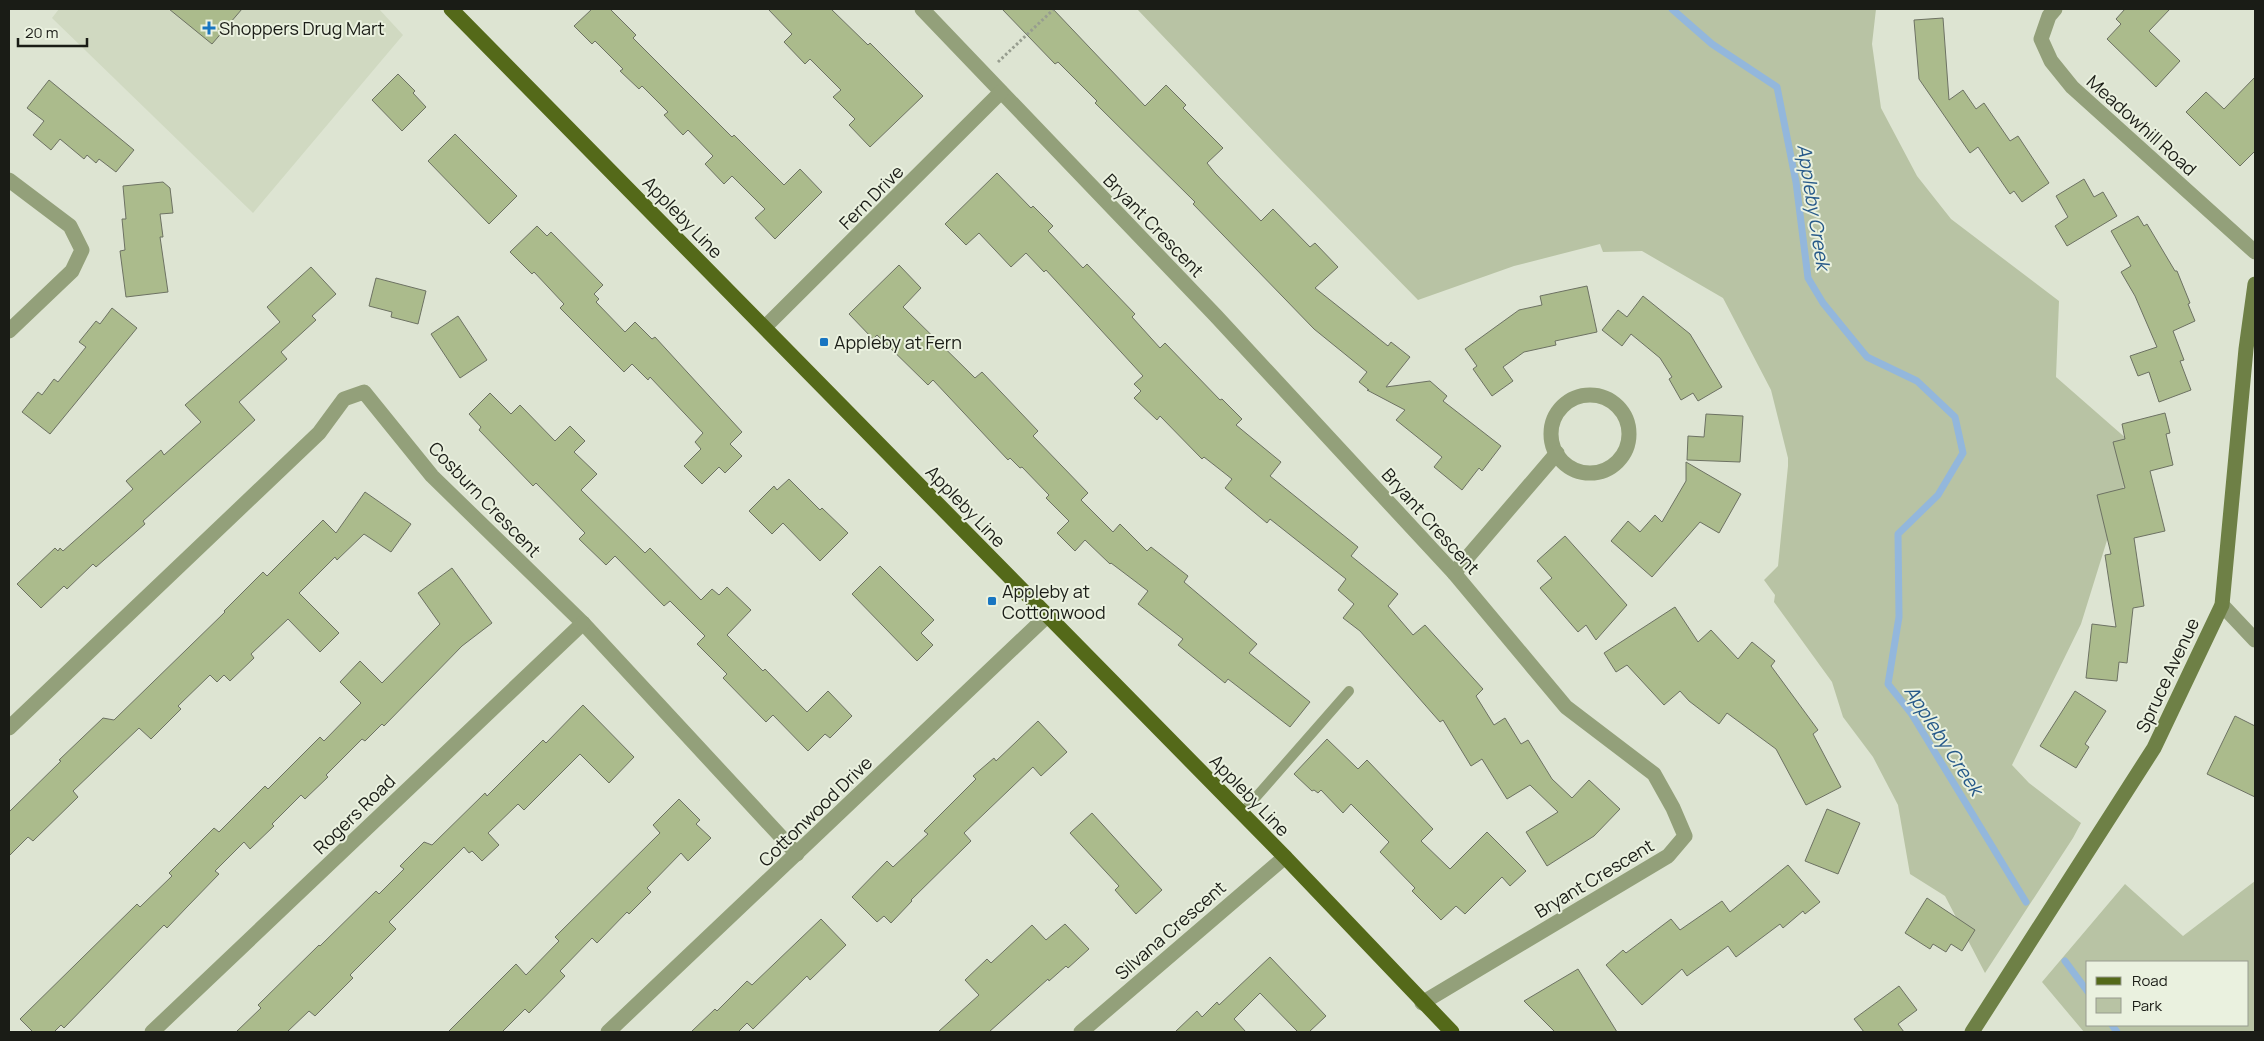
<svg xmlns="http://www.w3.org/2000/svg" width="2264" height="1041" viewBox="0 0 2264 1041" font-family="Manrope,sans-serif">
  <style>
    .built { fill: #d0d9c1 }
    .green { fill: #b8c3a4; fill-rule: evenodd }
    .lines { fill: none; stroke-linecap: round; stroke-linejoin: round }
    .stream { stroke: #93b7dc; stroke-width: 7 }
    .building { fill: #abbb8c; stroke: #6d7263 }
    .path { stroke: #979d8f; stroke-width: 3; stroke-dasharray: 2.5 2.5; stroke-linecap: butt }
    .lane { stroke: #93a07a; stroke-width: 10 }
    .street { stroke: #93a07a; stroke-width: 15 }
    .secondary { stroke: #6e8046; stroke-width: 15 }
    .primary { stroke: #546919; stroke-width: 15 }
    .poi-dot { fill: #1875c1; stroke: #eaf1df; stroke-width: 2 }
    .labels { text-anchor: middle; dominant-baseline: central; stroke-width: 4; stroke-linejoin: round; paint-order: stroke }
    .poi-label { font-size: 18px; fill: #1a1c16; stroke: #eaf1df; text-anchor: start }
    .street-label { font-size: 18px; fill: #1a1c16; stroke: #eaf1df }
    .water-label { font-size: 19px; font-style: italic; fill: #265989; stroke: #eaf1df }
  </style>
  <rect width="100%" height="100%" fill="#dde4d2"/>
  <polygon class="built" points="59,9 379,9 403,35 253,213 52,18"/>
  <g class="green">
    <polygon points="1137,9 1876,9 1872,44 1881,108 1917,176 1951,219 2059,301 2056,377 2136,447 2081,624 2012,765 2029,783 2081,823 2073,838 1985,973 1945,896 1910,874 1898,805 1873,757 1843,717 1832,682 1774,602 1775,595 1764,580 1778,566 1788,466 1788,458 1771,390 1723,298 1642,251 1603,252 1600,244 1514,266 1418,300 1282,161"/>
    <path d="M2255,881V1032H2084L2042,982L2125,884L2183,936ZM2088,962H2248V1025H2088Z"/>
  </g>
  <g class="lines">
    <g class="stream">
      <polyline points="1672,9 1712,44 1777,87 1796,182 1808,278 1823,303 1867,357 1917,381 1955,417 1963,453 1938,495 1898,534 1899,617 1888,684 1911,713 2026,902"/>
      <polyline points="2065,961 2088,992"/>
      <polyline points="2112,1025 2117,1032"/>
    </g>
  </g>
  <g class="building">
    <polygon points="169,9 242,9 212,44"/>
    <polygon points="592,9 610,9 636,35 633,38 732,137 734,135 784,185 800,169 822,192 775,239 755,218 765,209 732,176 724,184 705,164 713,156 688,130 683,135 664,115 668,112 642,86 639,89 620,71 623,69 595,41 592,44 574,26"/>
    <polygon points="768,9 831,9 868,45 870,43 923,96 870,147 849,125 855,119 833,97 841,90 810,59 805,64 784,42 792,34"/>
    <polygon points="1002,9 1053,9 1145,106 1166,85 1186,105 1183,108 1223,148 1207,163 1215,173 1261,221 1273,209 1310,247 1315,243 1338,267 1315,288 1388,346 1391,342 1410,357 1386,387 1430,381 1447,396 1443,401 1501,446 1482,471 1479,468 1462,490 1434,467 1442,457 1396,420 1405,410 1367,390 1369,390 1359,382 1367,372 1314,329 1193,204 1195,202 1095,103 1097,101 1058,62 1055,64"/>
    <polygon points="2125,9 2170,9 2149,31 2180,61 2156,87 2107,39 2121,24 2116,19"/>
    <polygon points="1943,18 1949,100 1963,90 1976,109 1984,103 2010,141 2018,136 2049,183 2022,202 2014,191 2010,194 1978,147 1970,153 1919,79 1914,20"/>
    <polygon points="398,74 415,91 413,93 426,107 402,131 372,100"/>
    <polygon points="2255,77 2255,151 2240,166 2186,112 2206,92 2224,109"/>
    <polygon points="49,80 134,150 116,172 99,159 96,163 87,155 84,159 60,139 51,150 33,135 44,121 27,108"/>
    <polygon points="455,134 517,196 489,224 428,161"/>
    <polygon points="997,173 1031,208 1033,206 1053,226 1048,231 1083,268 1087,264 1135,314 1132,317 1160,348 1165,343 1220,400 1222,399 1242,419 1236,425 1281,462 1270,476 1358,547 1351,556 1398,594 1388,606 1413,635 1425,625 1483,689 1476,696 1494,725 1505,718 1521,744 1528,740 1552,779 1572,798 1589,780 1620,809 1594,836 1547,866 1526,832 1558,812 1530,785 1507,799 1482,759 1471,766 1443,720 1440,722 1360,631 1343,618 1354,604 1338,590 1346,579 1270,519 1267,523 1225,488 1232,479 1204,457 1202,459 1160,416 1157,420 1134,398 1141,391 1134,384 1143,376 1046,270 1044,272 1026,253 1011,267 979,233 966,245 945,224"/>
    <polygon points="2084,179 2094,197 2103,192 2117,216 2067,246 2055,226 2068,217 2056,196"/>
    <polygon points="163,182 170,188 173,213 160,214 163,237 160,237 168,292 126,297 120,251 125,250 122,219 126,219 123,186"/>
    <polygon points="2138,216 2144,226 2147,224 2175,271 2177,271 2190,303 2188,304 2195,321 2173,331 2184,360 2180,361 2191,390 2159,402 2149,372 2138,376 2130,356 2157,347 2135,296 2121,272 2131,266 2111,231"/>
    <polygon points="537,226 547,236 551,232 603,285 594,294 599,299 596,302 625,332 635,322 652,339 655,337 742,432 730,444 742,456 725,473 719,467 702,484 684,466 701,449 695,442 703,433 650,377 648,380 632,364 624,372 560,308 564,304 534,272 532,274 510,252"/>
    <polygon points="899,265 921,288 903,307 975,378 982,372 1038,431 1033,436 1088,493 1081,500 1113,532 1120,524 1147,551 1151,547 1188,576 1184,582 1257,644 1249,653 1310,702 1290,727 1228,679 1225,683 1178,645 1183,639 1138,604 1148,591 1111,563 1110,564 1085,540 1075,551 1057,533 1069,521 1046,498 1049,495 1022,467 1020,468 1010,458 1008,460 933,380 928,385 877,335 873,339 849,314"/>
    <polygon points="311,267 336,294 312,316 316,320 281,352 287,359 239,402 255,420 143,521 145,524 96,567 93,564 67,589 64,586 41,608 17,584 55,548 58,551 60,548 63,551 133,489 126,481 161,450 164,455 201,422 185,405 280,322 267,307"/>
    <polygon points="376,278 426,291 418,324 391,317 392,312 369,306"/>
    <polygon points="1587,286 1597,332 1555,341 1556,345 1524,352 1503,367 1513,381 1492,396 1473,369 1477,366 1465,349 1519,310 1542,305 1540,296"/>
    <polygon points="1643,296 1690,334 1722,387 1698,401 1693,393 1681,400 1669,379 1672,377 1660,358 1631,334 1622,346 1602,330 1618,310 1627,317"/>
    <polygon points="112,308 137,328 50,434 22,412 38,392 42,395 54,379 58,382 86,347 79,342 96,321 100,324"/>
    <polygon points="458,316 487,360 460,378 431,334"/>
    <polygon points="490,393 511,414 520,405 555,441 570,426 585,441 574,452 597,474 581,490 645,553 650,548 701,600 712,589 719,595 727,587 751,610 727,635 763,671 765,669 807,712 828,691 852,716 830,738 825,734 808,751 773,715 766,722 723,678 727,674 697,644 705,636 670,601 664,606 615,556 606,565 579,539 585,533 536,483 533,486 479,430 481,427 469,414"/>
    <polygon points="2165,413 2170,433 2166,434 2173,465 2150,471 2165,531 2134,538 2144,606 2133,608 2127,663 2119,662 2117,681 2086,678 2092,624 2116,627 2105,555 2111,554 2097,495 2125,488 2113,442 2125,439 2122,424"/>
    <polygon points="1706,414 1743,416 1740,462 1687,460 1688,436 1704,437"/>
    <polygon points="1686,462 1741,494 1719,533 1700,522 1652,577 1611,541 1628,521 1640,532 1655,515 1662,522 1686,481"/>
    <polygon points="789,479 820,510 822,508 848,533 820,561 783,523 772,534 749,511 774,486 777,490"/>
    <polygon points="365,492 411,524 391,552 364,534 337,560 335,557 299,593 339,633 320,652 288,619 251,654 254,658 230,681 224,675 217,682 210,675 178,706 181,709 151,739 139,728 73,791 78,797 33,841 28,837 9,856 9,812 61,761 59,760 103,718 114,720 225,612 224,611 263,572 267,576 323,520 336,533"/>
    <polygon points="1565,536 1627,605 1596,640 1586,625 1578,632 1540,588 1552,578 1537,561"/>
    <polygon points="880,566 934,620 921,633 933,645 917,661 852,594"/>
    <polygon points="452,568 492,623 462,646 384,726 382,724 365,741 362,739 326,775 328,777 305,799 301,795 272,824 274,826 250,849 244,842 215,871 219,874 187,907 167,928 164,925 64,1028 61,1025 54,1032 33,1032 20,1019 137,904 140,907 172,876 169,873 214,828 219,832 265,786 268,789 320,737 324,741 361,703 340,682 360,661 382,683 440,624 418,593"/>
    <polygon points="1675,607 1698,642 1711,630 1738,659 1752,642 1775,661 1771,666 1818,730 1813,734 1841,787 1806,805 1776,749 1727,713 1719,724 1689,701 1680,691 1664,705 1627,665 1616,672 1604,653"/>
    <polygon points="2075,691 2106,711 2085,744 2089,747 2076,768 2040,746"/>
    <polygon points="583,705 634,757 609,783 580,754 524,810 518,804 488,833 499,845 482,861 472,851 469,853 464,847 389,922 396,929 350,975 353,978 315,1016 309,1011 287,1032 236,1032 261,1008 258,1005 319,945 320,946 376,891 379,894 404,869 400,866 424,842 432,845 485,793 487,796 543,740 546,743"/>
    <polygon points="2235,716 2255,726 2255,797 2207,774"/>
    <polygon points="1038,721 1067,752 1041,776 1033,767 964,833 971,841 911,900 912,901 891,923 884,916 877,922 852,897 887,861 893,867 928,834 924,831 976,779 973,776 994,758 996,761"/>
    <polygon points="1327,739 1358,769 1367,760 1433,829 1421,841 1450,869 1487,832 1526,871 1510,886 1502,877 1465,914 1456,906 1441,920 1412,891 1415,888 1380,852 1389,842 1351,804 1343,813 1321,790 1318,793 1314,790 1312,791 1294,774"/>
    <polygon points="679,799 700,820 696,824 711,838 688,861 681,853 647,888 651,892 629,914 627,912 597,943 592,938 560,971 565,976 529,1013 525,1009 502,1032 448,1032 516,964 526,975 559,941 555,937 660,833 653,825"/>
    <polygon points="1827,809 1860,823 1838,874 1805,861"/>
    <polygon points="1092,813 1162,890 1136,914 1115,890 1119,886 1070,833"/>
    <polygon points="1788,865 1820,902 1805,914 1803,911 1783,928 1780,924 1736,957 1728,946 1687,976 1682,969 1642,1005 1606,965 1623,950 1626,953 1671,919 1680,930 1722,901 1730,912"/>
    <polygon points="1927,898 1975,930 1962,951 1951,944 1946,952 1933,944 1930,949 1905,933"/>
    <polygon points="821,919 846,945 810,980 807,976 753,1029 747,1023 738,1032 691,1032 715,1009 717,1011 747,981 752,985"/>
    <polygon points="1065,924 1089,949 1068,968 1066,966 1049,981 1048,979 989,1032 938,1032 979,995 965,980 987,959 991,963 1032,925 1046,940"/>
    <polygon points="1270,957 1326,1016 1309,1032 1298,1032 1260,993 1234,1019 1246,1032 1175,1032 1197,1011 1202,1017 1217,1002 1219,1005"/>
    <polygon points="1578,969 1617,1032 1555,1032 1524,1001"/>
    <polygon points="1899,986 1917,1010 1898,1024 1904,1032 1864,1032 1854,1019"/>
  </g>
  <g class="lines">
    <polyline class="path" points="998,62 1054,9"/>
    <polyline class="lane" points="1242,813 1349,691"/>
    <g class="street">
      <polyline points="922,9 1216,316 1454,573 1566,707 1654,774 1673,808 1685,836 1668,856 1422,1003"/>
      <polyline points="2055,9 2049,16 2041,39 2051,61 2072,87 2255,252"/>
      <polyline points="9,180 70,226 82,250 72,271 9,331"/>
      <polyline points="765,327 1001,92"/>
      <circle cx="1590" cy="434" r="39"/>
      <polyline points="1454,573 1557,453"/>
      <polyline points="2222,605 2255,640"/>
      <polyline points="9,728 319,433 344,399 364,392 432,476 583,623 797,854"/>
      <polyline points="152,1032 583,623"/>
      <polyline points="608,1032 1048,615"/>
      <polyline points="1081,1032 1285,857"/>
    </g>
    <polyline class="secondary" points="1972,1032 2154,748 2222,605 2246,349 2255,284"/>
    <polyline class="primary" points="451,9 1285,857 1452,1032"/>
  </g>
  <g class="poi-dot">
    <path d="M206.5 20.5h5v5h5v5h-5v5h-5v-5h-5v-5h5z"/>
    <rect x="819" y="337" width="10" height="10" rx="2.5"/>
    <rect x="987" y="596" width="10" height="10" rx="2.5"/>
  </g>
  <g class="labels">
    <g class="poi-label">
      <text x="219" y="28">Shoppers Drug Mart</text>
      <text x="834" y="342">Appleby at Fern</text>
      <text x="1002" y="591">Appleby at<tspan x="1002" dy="21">Cottonwood</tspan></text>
    </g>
    <g class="street-label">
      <text transform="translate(2142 125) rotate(42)">Meadowhill Road</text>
      <text transform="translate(871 197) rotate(-45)">Fern Drive</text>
      <text transform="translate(683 217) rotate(46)">Appleby Line</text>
      <text transform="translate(1154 225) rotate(46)">Bryant Crescent</text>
      <text transform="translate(485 499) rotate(46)">Cosburn Crescent</text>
      <text transform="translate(966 506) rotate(46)">Appleby Line</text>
      <text transform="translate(1431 521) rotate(48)">Bryant Crescent</text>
      <text transform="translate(2167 675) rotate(-65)">Spruce Avenue</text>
      <text transform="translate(1250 795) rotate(46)">Appleby Line</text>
      <text transform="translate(815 811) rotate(-44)">Cottonwood Drive</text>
      <text transform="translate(354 814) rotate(-44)">Rogers Road</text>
      <text transform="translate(1594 878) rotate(-31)">Bryant Crescent</text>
      <text transform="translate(1170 930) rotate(-41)">Silvana Crescent</text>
    </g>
    <g class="water-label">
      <text transform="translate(1814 207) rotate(81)">Appleby Creek</text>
      <text transform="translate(1944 740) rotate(57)">Appleby Creek</text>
    </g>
  </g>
  <rect width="2264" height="1041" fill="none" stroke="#1a1c16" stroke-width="20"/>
  <rect x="2086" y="961" width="162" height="65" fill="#eaf1df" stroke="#979c8f"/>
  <rect x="2096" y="977" width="25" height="8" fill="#546919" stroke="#979c8f"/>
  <text x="2132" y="986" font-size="15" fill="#1a1c16">Road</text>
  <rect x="2096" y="998" width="25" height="15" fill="#b8c3a4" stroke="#979c8f"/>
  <text x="2132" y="1011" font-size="15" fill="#1a1c16">Park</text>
  <path d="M18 38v8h69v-8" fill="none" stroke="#1a1c16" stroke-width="2.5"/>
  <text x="25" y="38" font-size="15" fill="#1a1c16" stroke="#eaf1df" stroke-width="4" paint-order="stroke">20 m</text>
</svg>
